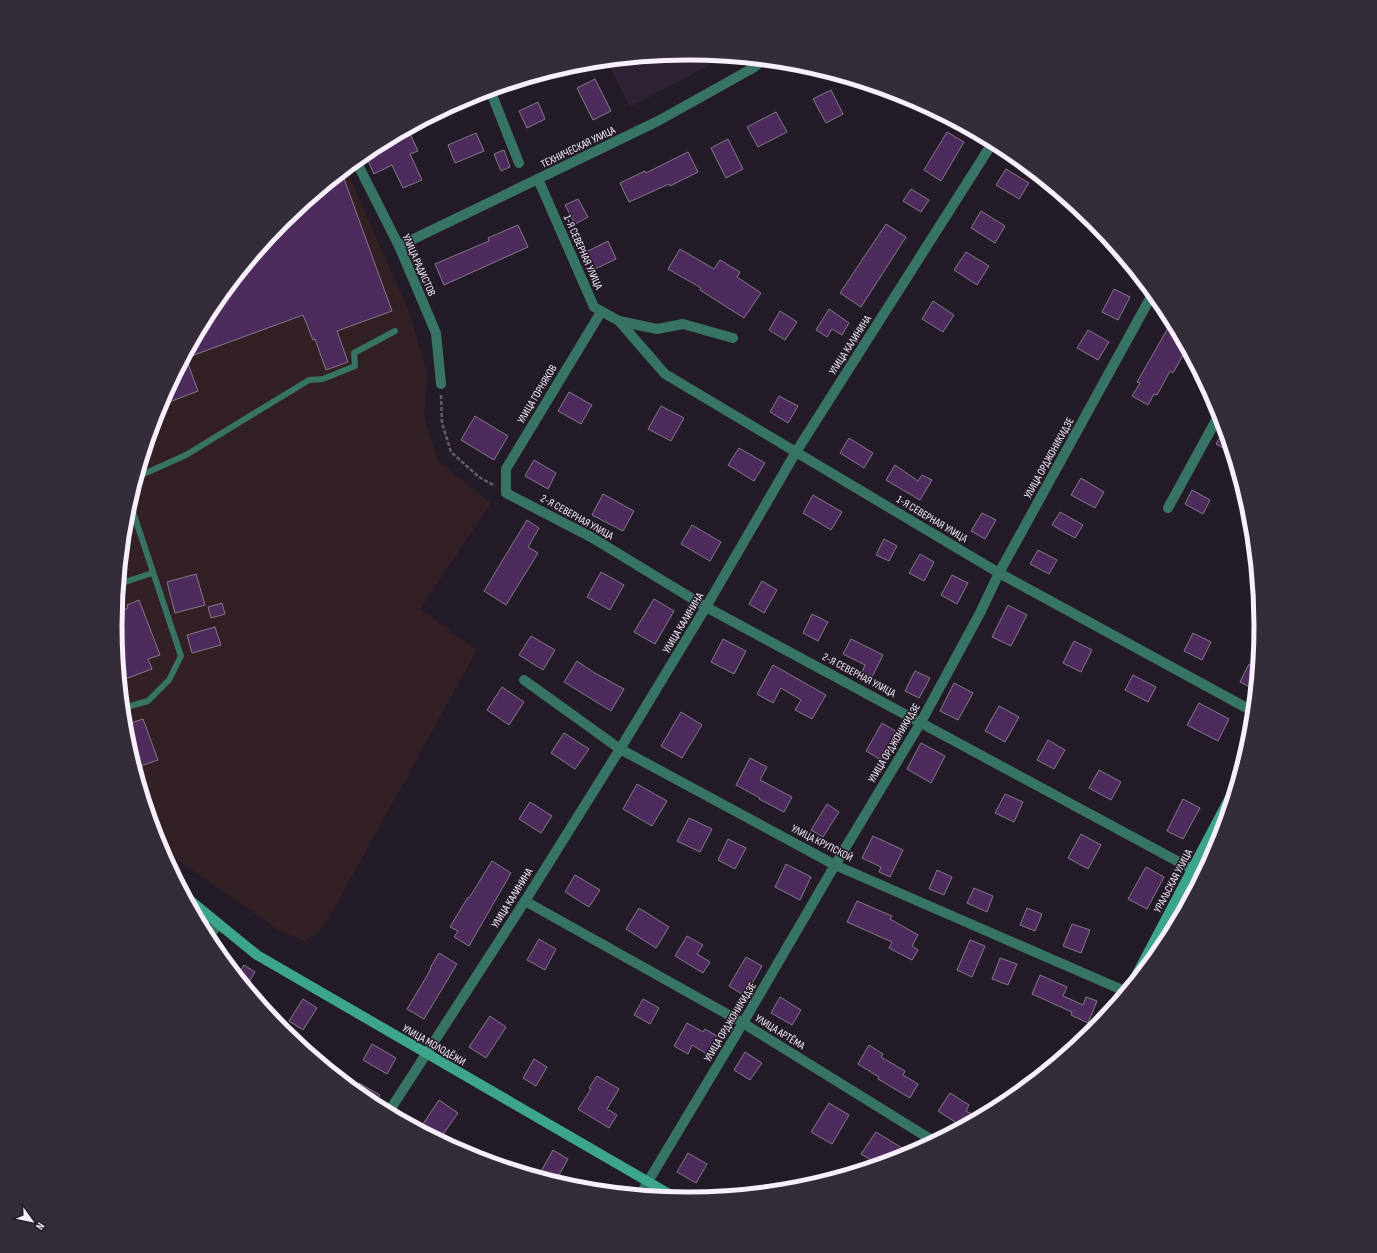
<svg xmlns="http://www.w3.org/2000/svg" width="1377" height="1253" viewBox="0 0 1377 1253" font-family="'Sofia Sans Condensed',sans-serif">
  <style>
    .industrial { fill: #332025 }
    .built { fill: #2e2234 }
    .green { fill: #044028 }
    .building { fill: #4e2b5d; stroke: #837888 }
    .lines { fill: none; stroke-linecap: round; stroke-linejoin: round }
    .path { stroke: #665d69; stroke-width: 2.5; stroke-dasharray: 4 2; stroke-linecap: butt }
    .service { stroke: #377463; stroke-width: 6 }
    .minor { stroke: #377463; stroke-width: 10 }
    .secondary { stroke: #3ca58b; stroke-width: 10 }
    .labels { text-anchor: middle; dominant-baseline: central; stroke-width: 3; stroke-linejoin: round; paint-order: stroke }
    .street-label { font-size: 11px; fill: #f7f0fa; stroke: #241b28 }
    .rim { fill: none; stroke: #f7f0fa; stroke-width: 5 }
  </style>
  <rect width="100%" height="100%" fill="#241b28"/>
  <polygon class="industrial" points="346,169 410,314 427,374 424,416 438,461 491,503 420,609 477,650 333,910 320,930 305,941 280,931 159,847 126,738 115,626 126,514 159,407 212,308 283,221"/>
  <polygon class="built" points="689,53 725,57 630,107 607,61"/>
  <polygon class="green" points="124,531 132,547 122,556"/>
  <g class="building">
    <polygon points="595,79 611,111 593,120 577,88"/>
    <polygon points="831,90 843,114 826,123 813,99"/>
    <polygon points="538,102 545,119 527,128 519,111"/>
    <polygon points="776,112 787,132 758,147 747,127"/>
    <polygon points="947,132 964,142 941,181 924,170"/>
    <polygon points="476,133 484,151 455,163 448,145"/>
    <polygon points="399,134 401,138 410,134 418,151 410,154 422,180 403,188 392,165 374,174 367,158 379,152 376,146"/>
    <polygon points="728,139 743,169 726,178 711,148"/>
    <polygon points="504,150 510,167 501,171 494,154"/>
    <polygon points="688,152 698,172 670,186 669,184 629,202 620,183 645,171 646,173"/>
    <polygon points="1006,169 1029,183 1019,199 996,185"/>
    <polygon points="342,173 392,311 337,331 348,362 326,370 315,339 313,340 303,315 186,358 198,391 159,406 212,308 283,221"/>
    <polygon points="911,189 929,200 921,212 903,201"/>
    <polygon points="578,199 588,217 575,224 565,205"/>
    <polygon points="981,211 1005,226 995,243 971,228"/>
    <polygon points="886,224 906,237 861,307 840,293"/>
    <polygon points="518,225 528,247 444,285 435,264 489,241 488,238"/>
    <polygon points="608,241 616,259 593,270 584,253"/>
    <polygon points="680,249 714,269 720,260 740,272 737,277 761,293 744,318 700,290 701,288 668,269"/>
    <polygon points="966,252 989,266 977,285 954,270"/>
    <polygon points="1114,289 1130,297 1118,320 1102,312"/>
    <polygon points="933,301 954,315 943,332 922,319"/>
    <polygon points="829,309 849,323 842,335 832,329 827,337 816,330"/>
    <polygon points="780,311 797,322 785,340 769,330"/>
    <polygon points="1172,321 1187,348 1173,373 1170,371 1157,395 1154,394 1148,405 1132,396 1140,383 1137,382"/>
    <polygon points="1088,330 1109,342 1098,360 1077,348"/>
    <polygon points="569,392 592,405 581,424 558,411"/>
    <polygon points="779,396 798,406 788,423 770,412"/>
    <polygon points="661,406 684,418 671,441 648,429"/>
    <polygon points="475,416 508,436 494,460 461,440"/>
    <polygon points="1225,429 1229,443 1232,453 1216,444"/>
    <polygon points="849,438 873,453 864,468 840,453"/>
    <polygon points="739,448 765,463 754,481 728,465"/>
    <polygon points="534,460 556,473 548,489 525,476"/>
    <polygon points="895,465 918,481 922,475 932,480 920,500 886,480"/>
    <polygon points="1081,478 1104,492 1095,508 1071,495"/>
    <polygon points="1192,490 1210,500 1203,514 1185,504"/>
    <polygon points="603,494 634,511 623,531 592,515"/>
    <polygon points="813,495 842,512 831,530 803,513"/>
    <polygon points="1060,512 1083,525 1075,538 1052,525"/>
    <polygon points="982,513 996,520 985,539 971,531"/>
    <polygon points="527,520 539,528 528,547 538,553 506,605 484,591"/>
    <polygon points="692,525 721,542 710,561 681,544"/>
    <polygon points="884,539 897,546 889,561 876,555"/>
    <polygon points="1038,550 1057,560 1049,574 1030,564"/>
    <polygon points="920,554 934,562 924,581 909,573"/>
    <polygon points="601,572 624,585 610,610 587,597"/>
    <polygon points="196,574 205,605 175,613 167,582"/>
    <polygon points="952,575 968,583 957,604 941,595"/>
    <polygon points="762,581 777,590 764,613 749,604"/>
    <polygon points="654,599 674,611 655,644 634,632"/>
    <polygon points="139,600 160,655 148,659 152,669 120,681 115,626 116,613 128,608 127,605"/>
    <polygon points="222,603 225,614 211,618 208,607"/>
    <polygon points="1008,605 1027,615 1011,646 992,637"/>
    <polygon points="812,614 828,622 818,641 803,633"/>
    <polygon points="215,627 221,645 192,653 187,635"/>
    <polygon points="1193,633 1211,642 1202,660 1184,651"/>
    <polygon points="531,636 555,650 543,670 519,655"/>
    <polygon points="723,639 746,651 734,674 711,662"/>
    <polygon points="851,639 883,655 872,677 862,672 865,665 843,654"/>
    <polygon points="1074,641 1092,650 1081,672 1063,663"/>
    <polygon points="577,661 593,672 624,689 611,711 564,682"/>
    <polygon points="1249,664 1258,669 1256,690 1240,682"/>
    <polygon points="773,665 826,695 812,719 795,710 801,700 781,688 773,703 757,694"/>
    <polygon points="915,671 930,678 919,698 905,691"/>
    <polygon points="1133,675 1156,687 1148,702 1125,690"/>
    <polygon points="954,683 973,693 958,720 940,711"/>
    <polygon points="502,687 524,702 509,725 487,710"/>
    <polygon points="1199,703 1229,719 1218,741 1187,725"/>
    <polygon points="999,706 1019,717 1005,742 985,731"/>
    <polygon points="681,712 702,725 682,758 661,746"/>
    <polygon points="143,719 158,760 135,768 126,738 125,725"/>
    <polygon points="882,723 897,732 881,760 866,751"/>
    <polygon points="564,733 589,749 575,769 551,753"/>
    <polygon points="1048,740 1065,750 1054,769 1037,760"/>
    <polygon points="921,743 945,756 931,783 907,769"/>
    <polygon points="750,758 767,767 760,780 792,797 784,812 759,799 760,798 736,785"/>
    <polygon points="1099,770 1121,782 1111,800 1089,788"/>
    <polygon points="637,784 667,801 652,826 623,809"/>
    <polygon points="1005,794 1023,802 1014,822 995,813"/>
    <polygon points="1183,799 1200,808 1183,839 1167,831"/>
    <polygon points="530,802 552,816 541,833 519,819"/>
    <polygon points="827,804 839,812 823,837 811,830"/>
    <polygon points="689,818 712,829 700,852 677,841"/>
    <polygon points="1081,834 1101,845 1088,869 1068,858"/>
    <polygon points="873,836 903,850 890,877 879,872 881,867 862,858"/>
    <polygon points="728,839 746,848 735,869 718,860"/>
    <polygon points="492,861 511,873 469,946 454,937 458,931 450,927 468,897 469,898"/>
    <polygon points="786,864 811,877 800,900 775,887"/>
    <polygon points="1146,867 1164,877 1147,909 1128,899"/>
    <polygon points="937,870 952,877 944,895 929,889"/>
    <polygon points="575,875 600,890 589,907 565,892"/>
    <polygon points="974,888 993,896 987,912 967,903"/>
    <polygon points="857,901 892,916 890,919 918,935 912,946 918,950 912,960 889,948 892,942 847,922"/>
    <polygon points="639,908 669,927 656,948 626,929"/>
    <polygon points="1027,908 1042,914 1035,931 1020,925"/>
    <polygon points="1072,924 1090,930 1081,953 1063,946"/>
    <polygon points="687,936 703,945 697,954 710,962 703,973 675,956"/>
    <polygon points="539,939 556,949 545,970 527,960"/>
    <polygon points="970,940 985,946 972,977 957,970"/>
    <polygon points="439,953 457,964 424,1019 407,1009 431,969 430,968"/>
    <polygon points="746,957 762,966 745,996 729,986"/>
    <polygon points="1000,958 1017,964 1008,985 992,979"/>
    <polygon points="244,965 255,972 246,987 237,976"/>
    <polygon points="1040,975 1067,987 1063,996 1083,1005 1086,997 1097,1001 1088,1023 1071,1015 1072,1012 1032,994"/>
    <polygon points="780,997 801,1010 792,1025 771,1013"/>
    <polygon points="303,999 317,1008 303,1030 289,1021"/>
    <polygon points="643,999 659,1008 650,1024 634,1015"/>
    <polygon points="490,1016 506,1027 486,1058 469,1047"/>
    <polygon points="687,1023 703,1032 705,1029 722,1039 712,1057 692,1045 688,1054 674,1046"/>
    <polygon points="372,1044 396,1058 387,1074 363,1060"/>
    <polygon points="869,1045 883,1054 881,1057 905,1071 903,1075 918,1084 910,1098 878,1079 879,1077 858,1064"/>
    <polygon points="745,1052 762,1063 750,1080 734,1070"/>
    <polygon points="534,1059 547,1067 536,1086 523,1078"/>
    <polygon points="597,1076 619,1089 607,1109 617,1115 609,1128 578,1109 591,1089 589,1088"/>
    <polygon points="359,1083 380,1095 374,1105 355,1091"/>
    <polygon points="950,1093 969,1105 966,1111 979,1118 963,1127 938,1111"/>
    <polygon points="439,1100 458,1113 439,1140 419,1130"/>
    <polygon points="829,1103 849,1115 832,1144 811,1132"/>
    <polygon points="876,1132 912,1154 879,1165 861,1154"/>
    <polygon points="553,1150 568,1159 555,1182 539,1175"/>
    <polygon points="688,1153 707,1164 696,1183 677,1172"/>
  </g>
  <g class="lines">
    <polyline class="path" points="441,395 442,423 451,452 479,477 495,486"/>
    <g class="service">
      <polyline points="137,477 186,455 309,380 323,379 355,366 354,353 395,331"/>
      <polyline points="119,584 152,573"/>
      <polyline points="123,708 148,701 169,680 181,656 130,503"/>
    </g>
    <g class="minor">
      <polyline points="490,90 519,163"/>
      <polyline points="356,161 399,246 436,333 441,384"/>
      <polyline points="538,179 594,307 619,321 665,374 999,573 1254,712"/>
      <polyline points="399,246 658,121 753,68 763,60"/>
      <polyline points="601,312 506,469 506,493 591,537 706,607 1203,875"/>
      <polyline points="619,321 657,329 683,324 733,338"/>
      <polyline points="1168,508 1220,413"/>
      <polyline points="524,680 620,749 835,865 1127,992"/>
      <polyline points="525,901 743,1023 935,1142"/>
      <polyline points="208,938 218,924"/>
      <polyline points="388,1113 525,901 620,749 706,607 796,452 993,142"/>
      <polyline points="640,1195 743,1023 835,865 921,722 980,613 999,573 1153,293"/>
    </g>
    <g class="secondary">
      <polyline points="187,898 257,955 678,1199"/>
      <polyline points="1129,989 1237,784"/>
    </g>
  </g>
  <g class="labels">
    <g class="street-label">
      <text transform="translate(578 147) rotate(-26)">ТЕХНИЧЕСКАЯ УЛИЦА</text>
      <text transform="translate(583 252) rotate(66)">1-Я СЕВЕРНАЯ УЛИЦА</text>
      <text transform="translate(419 265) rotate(66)">УЛИЦА РАДИСТОВ</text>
      <text transform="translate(850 345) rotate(-57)">УЛИЦА КАЛИНИНА</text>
      <text transform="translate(537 394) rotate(-59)">УЛИЦА ГОРНЯКОВ</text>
      <text transform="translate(1049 458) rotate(-61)">УЛИЦА ОРДЖОНИКИДЗЕ</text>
      <text transform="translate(577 517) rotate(29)">2-Я СЕВЕРНАЯ УЛИЦА</text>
      <text transform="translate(932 519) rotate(31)">1-Я СЕВЕРНАЯ УЛИЦА</text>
      <text transform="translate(683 623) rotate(-59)">УЛИЦА КАЛИНИНА</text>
      <text transform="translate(859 675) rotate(28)">2-Я СЕВЕРНАЯ УЛИЦА</text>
      <text transform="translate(894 743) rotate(-59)">УЛИЦА ОРДЖОНИКИДЗЕ</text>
      <text transform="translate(822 843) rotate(27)">УЛИЦА КРУПСКОЙ</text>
      <text transform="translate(1173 881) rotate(-62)">УРАЛЬСКАЯ УЛИЦА</text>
      <text transform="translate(512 898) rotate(-58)">УЛИЦА КАЛИНИНА</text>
      <text transform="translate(730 1022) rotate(-59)">УЛИЦА ОРДЖОНИКИДЗЕ</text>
      <text transform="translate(780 1032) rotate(32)">УЛИЦА АРТЁМА</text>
      <text transform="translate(434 1045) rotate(30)">УЛИЦА МОЛОДЁЖИ</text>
    </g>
  </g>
  <path d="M0 0H1377V1253H0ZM122 626a566 566 0 1 1 1132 0a566 566 0 1 1-1132 0Z" fill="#352c39" fill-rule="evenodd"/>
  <path class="rim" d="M122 626a566 566 0 1 1 1132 0a566 566 0 1 1-1132 0Z"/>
  <g transform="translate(32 1221) rotate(123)" stroke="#241b28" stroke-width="3" paint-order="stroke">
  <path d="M0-3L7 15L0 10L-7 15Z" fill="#f7f0fa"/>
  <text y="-6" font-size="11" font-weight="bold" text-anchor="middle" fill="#f7f0fa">N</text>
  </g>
</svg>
